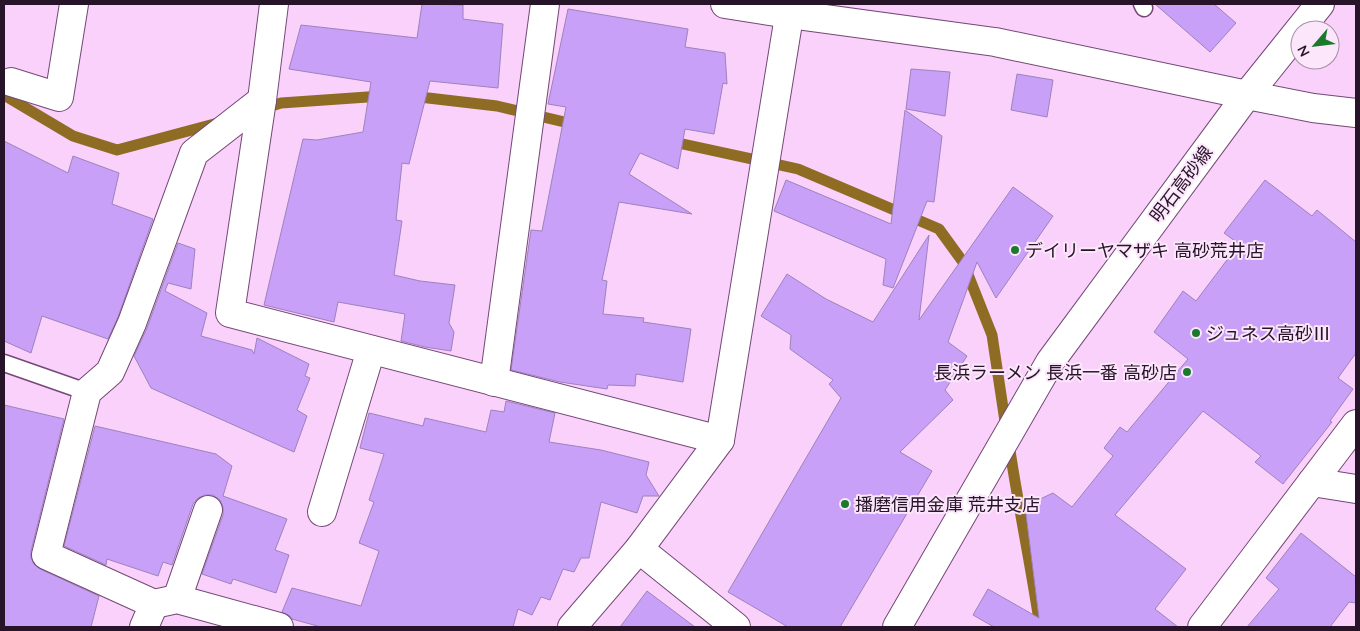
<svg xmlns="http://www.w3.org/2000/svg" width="1360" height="631" viewBox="0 0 1360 631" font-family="Quicksand,'Noto Sans JP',sans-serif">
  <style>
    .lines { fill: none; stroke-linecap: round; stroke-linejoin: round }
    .stream { stroke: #8f6c24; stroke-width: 11 }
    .building { fill: #c9a0f7; stroke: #9d82bd }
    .service-casing { stroke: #744876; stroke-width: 19 }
    .minor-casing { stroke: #744876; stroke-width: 30 }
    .tertiary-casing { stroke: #744876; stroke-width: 30 }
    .secondary-casing { stroke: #744876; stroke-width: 30 }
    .service { stroke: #fff; stroke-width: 16 }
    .minor { stroke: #fff; stroke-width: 28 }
    .tertiary { stroke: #fff; stroke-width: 28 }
    .secondary { stroke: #fff; stroke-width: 28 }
    .poi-dot { fill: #1a792a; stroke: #fbe6fb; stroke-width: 2 }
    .labels { text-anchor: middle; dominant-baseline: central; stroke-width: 4; stroke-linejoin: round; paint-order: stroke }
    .street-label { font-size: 18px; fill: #271428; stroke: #fbe6fb }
    .poi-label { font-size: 18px; fill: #271428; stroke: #fbe6fb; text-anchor: start }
  </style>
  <rect width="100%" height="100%" fill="#fad1fb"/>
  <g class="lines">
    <g class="stream">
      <polyline points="4,95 73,136 117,150 218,123"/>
      <polyline points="411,96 497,106 577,125"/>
      <polyline points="262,109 281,103 382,96"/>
      <polyline points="669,141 798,169 939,229 963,262 992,335 1006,428"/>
      <path d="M1009,444C1018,505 1031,566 1040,627"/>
    </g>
  </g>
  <g class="building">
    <polygon points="422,4 463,5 463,19 503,24 498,88 430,81 409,164 402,163 396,220 402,221 394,275 420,281 455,285 449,323 454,332 451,351 425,347 401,341 405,314 338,302 334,322 264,305 303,139 317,140 363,132 371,82 289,69 301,25 417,38"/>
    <polygon points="1155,4 1214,4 1236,23 1210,52"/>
    <polygon points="568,9 688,29 685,47 725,53 727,84 723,83 714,134 685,129 678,169 640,153 629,174 692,214 619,202 602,280 607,281 603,314 644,318 643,322 691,329 683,382 636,374 635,386 608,385 607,389 560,382 511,370 531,230 542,231 566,107 548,104"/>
    <polygon points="911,69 950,72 945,116 906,109"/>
    <polygon points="1017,74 1053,80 1047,117 1011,110"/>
    <polygon points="905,110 942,136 934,202 927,201 893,288 883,285 886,259 774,211 786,180 891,224"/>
    <polygon points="4,141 68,173 73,156 119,173 112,204 153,219 118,317 108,339 42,316 31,353 4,341"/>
    <polygon points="1265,180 1312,216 1317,210 1356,242 1356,353 1338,378 1353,389 1330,421 1332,422 1283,484 1255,462 1261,456 1203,411 1115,515 1186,569 1155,609 1178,627 994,627 973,615 988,589 1039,618 1025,506 1053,493 1072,507 1113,456 1104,448 1120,427 1127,432 1188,359 1154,332 1183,291 1196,301 1239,244 1224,233"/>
    <polygon points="1013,187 1053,216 996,298 977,262 948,342 967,356 945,390 953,400 900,452 932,471 840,627 788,627 728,592 841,398 829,384 833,380 790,349 791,335 761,316 787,274 826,299 873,322 929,235 919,320"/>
    <polygon points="178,243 195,249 191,289 168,283 165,291 207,313 201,336 252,350 254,354 257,338 309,364 305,376 310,378 297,410 307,416 294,452 151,388 134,356 147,328"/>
    <polygon points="506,401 555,413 549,442 601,450 649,462 646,475 659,496 643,496 637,513 601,502 589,558 581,558 574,572 563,569 550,600 541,597 532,615 518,609 513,627 321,627 292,619 290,616 282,612 292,588 361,606 379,551 359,543 374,502 369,500 384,454 360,448 369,413 423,426 425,418 486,432 491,410 504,412"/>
    <polygon points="4,405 64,419 31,551 31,558 34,564 40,569 99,596 91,627 4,627"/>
    <polygon points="95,426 216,454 232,466 223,496 287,519 275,550 289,555 276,593 233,579 231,584 202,574 223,515 223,507 220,500 213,495 205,495 198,498 193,504 172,565 163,562 158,576 107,559 106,565 64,546"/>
    <polygon points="1301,533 1356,577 1356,603 1349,602 1330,627 1247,627 1279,589 1266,578"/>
    <polygon points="647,591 695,627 620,627"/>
  </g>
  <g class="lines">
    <g class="service-casing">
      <g id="service">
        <polyline points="1142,4 1144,8"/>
        <polyline points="4,363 87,392"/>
      </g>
    </g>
    <g class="minor-casing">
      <g id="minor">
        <polyline points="274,4 262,100 230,313 720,440 791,4"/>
        <polyline points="725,4 789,14 995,42 1247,95"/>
        <polyline points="11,82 59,97 74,4"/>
        <polyline points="494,382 545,4"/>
        <polyline points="1312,482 1356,489"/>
        <polyline points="322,512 371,350"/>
        <polyline points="639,549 736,627"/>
        <polyline points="177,599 208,510"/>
        <polyline points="154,604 177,599 279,627"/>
        <polyline points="144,627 154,604 46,555 87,392 110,372 132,323 194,153 262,100"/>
        <polyline points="572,627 639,549 720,440"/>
        <polyline points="1202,627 1356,424"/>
      </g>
    </g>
    <g class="tertiary-casing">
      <polyline id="tertiary" points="1247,95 1313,108 1356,113"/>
    </g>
    <g class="secondary-casing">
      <polyline id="secondary" points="897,627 1050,362 1247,95 1320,4"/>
    </g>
    <use href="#service" class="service"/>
    <use href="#minor" class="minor"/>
    <use href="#tertiary" class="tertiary"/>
    <use href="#secondary" class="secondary"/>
  </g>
  <g class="poi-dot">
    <circle cx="1015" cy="250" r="5"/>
    <circle cx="1196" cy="333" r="5"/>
    <circle cx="1187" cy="372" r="5"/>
    <circle cx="845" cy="504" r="5"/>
  </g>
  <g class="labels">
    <g class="street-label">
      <text transform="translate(1181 184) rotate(-53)">明石高砂線</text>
    </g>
    <g class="poi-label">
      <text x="1025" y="250">デイリーヤマザキ 高砂荒井店</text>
      <text x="1206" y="333">ジュネス高砂Ⅲ</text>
      <text x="1177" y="372" text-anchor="end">長浜ラーメン 長浜一番 高砂店</text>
      <text x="855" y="504">播磨信用金庫 荒井支店</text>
    </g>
  </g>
  <rect width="1360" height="631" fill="none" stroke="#271428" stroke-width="10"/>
  <g transform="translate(1315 45) rotate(242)"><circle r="24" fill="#fbe6fb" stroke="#a692a7"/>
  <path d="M0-4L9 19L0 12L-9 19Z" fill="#1a792a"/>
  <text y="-8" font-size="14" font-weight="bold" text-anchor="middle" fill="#271428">N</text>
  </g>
</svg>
